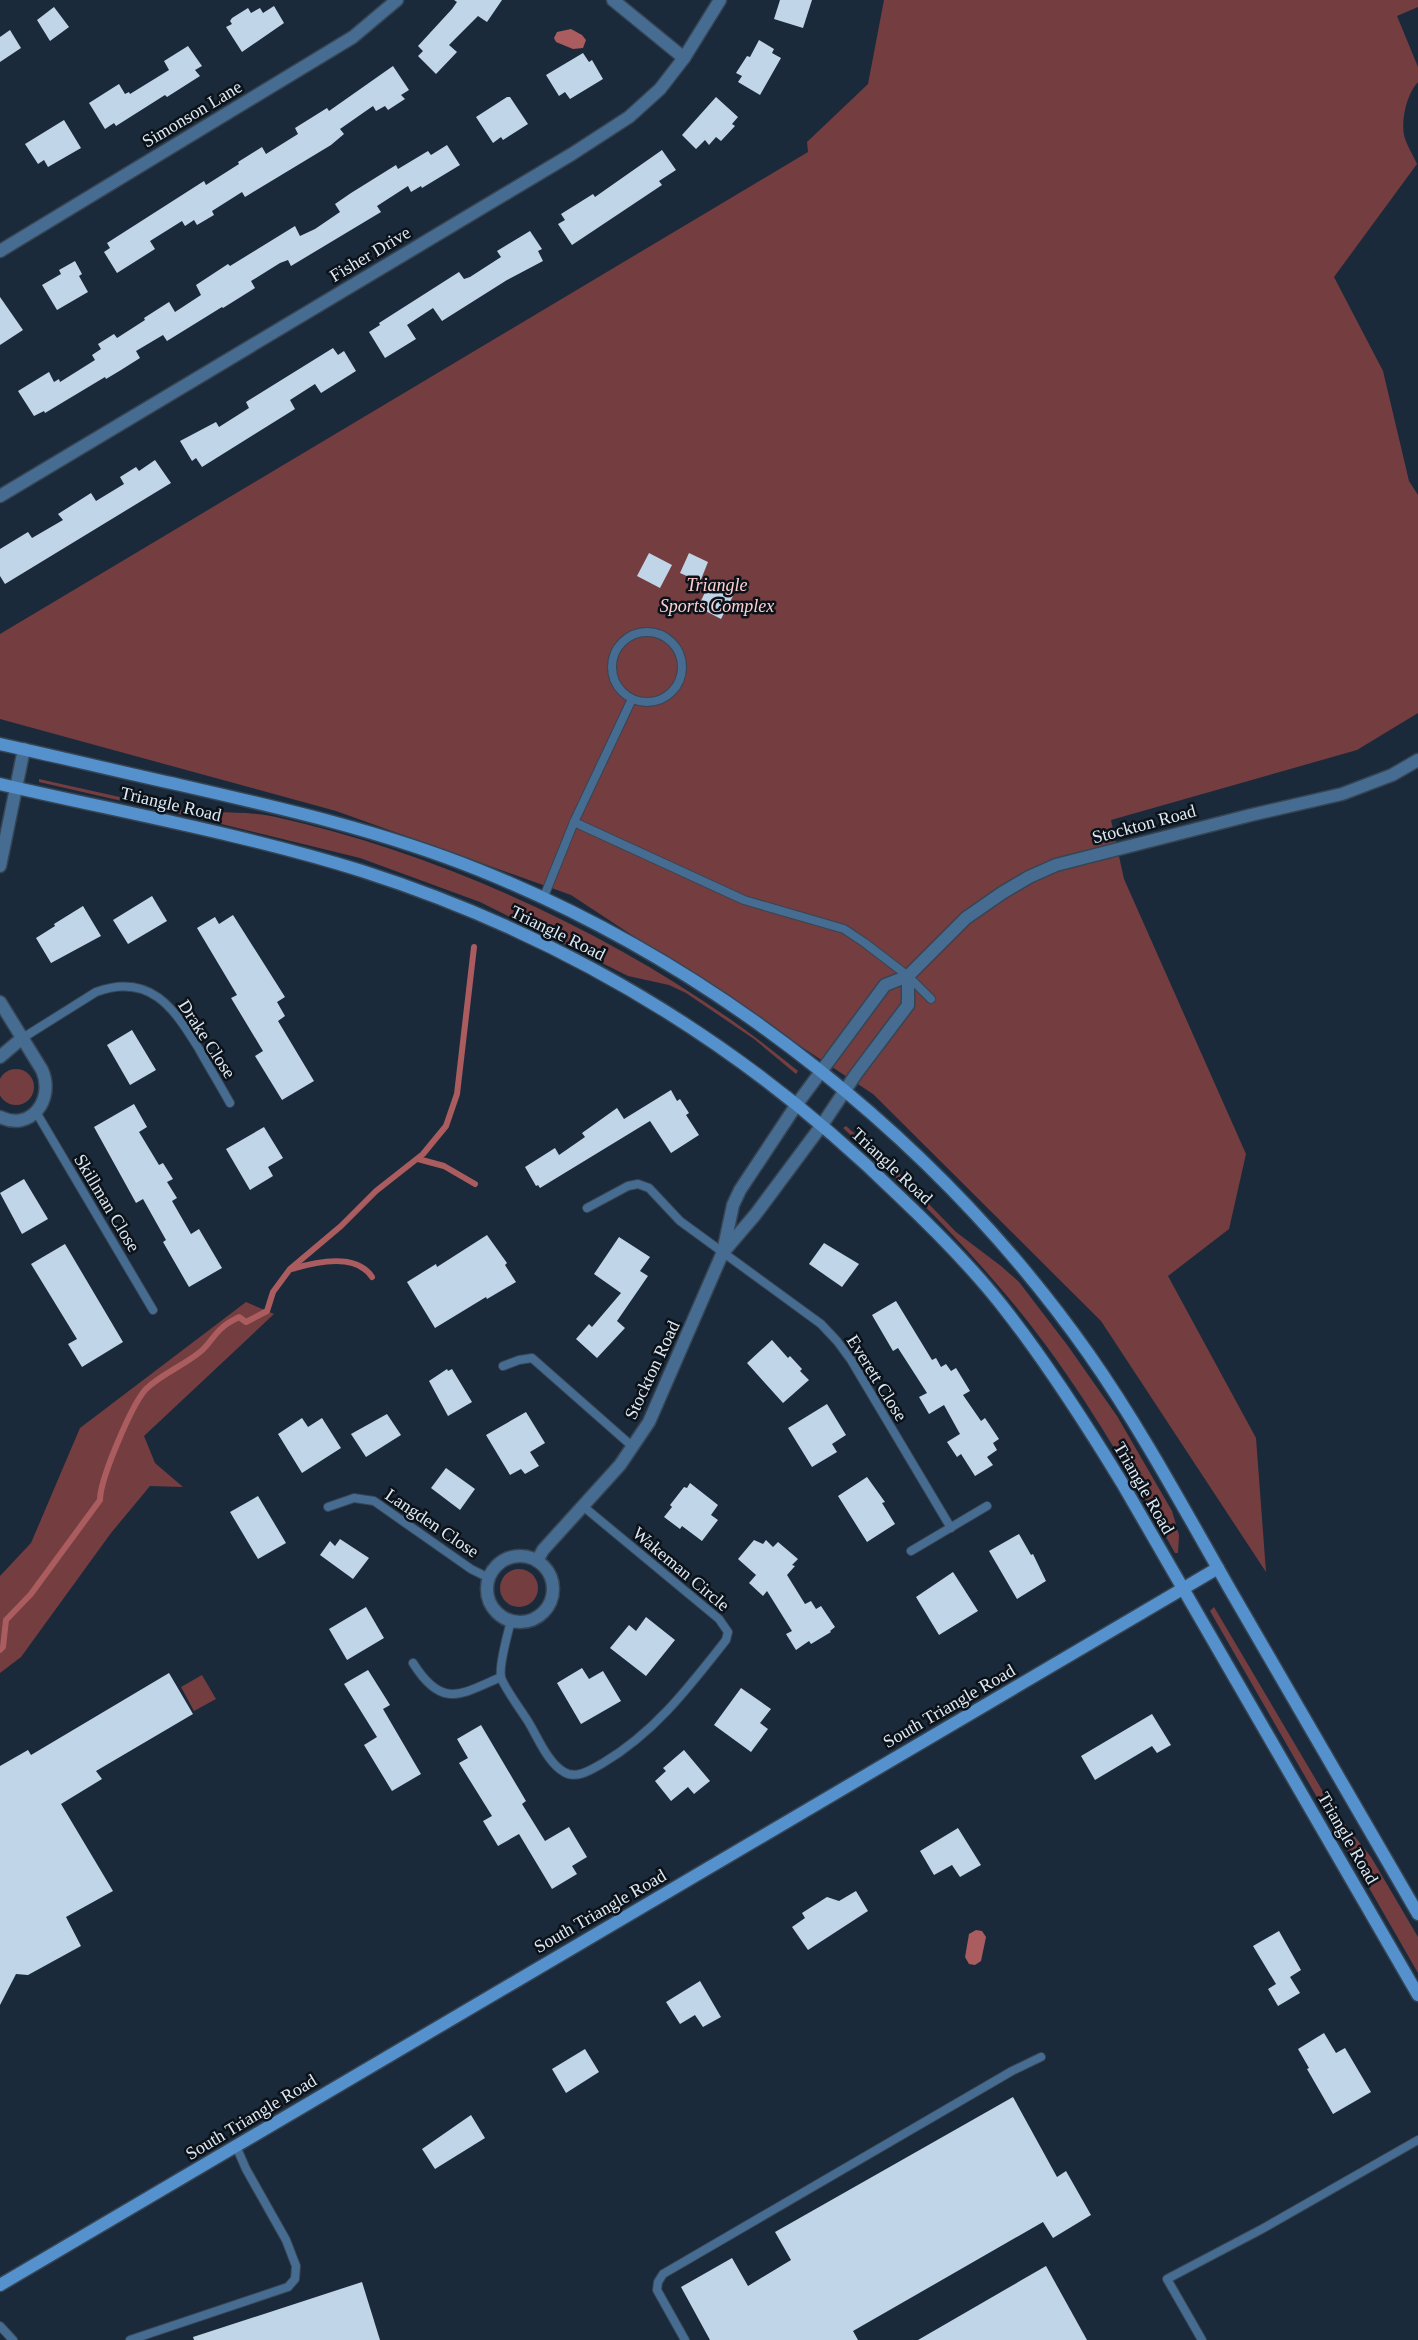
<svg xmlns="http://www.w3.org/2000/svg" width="1418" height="2340" viewBox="0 0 1418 2340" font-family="Georgia,serif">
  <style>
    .green { fill: #743d40 }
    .water { fill: #aa5c5f }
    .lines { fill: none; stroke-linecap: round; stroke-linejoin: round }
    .stream { stroke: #aa5c5f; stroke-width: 6 }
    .building { fill: #c1d5e9 }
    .lane-casing { stroke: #364554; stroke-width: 10 }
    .street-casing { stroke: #364554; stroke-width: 15 }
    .secondary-casing { stroke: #364554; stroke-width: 15 }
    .lane { stroke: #476c91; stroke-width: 8 }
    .street { stroke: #476c91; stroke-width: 12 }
    .secondary { stroke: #5491cd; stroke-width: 12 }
    .labels { text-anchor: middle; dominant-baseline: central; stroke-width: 5; stroke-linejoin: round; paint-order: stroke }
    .street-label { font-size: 18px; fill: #dfe9f3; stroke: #0b1219 }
    .park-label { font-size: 18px; font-style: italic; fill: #ffd0d0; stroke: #0b1219 }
  </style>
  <rect width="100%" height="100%" fill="#1b2a3a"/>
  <g class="green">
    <path d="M884,0H1418V7L1397,16L1418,67V82C1407,94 1401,118 1404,135C1406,144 1413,155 1417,164L1334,277L1383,371L1409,481L1418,495V713L1357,750L1111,820L1124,879L1246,1154L1229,1229L1168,1276L1256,1438L1266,1572L1101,1321L873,1094L571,895L336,811L0,719V634L808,152L807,142L868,84Z"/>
    <path d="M39,779C70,786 102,793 133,800C147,803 162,808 177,810C210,814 244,810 276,817C459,858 655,952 798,1071L796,1074L754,1039L686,993L669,985L628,976L480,902L360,858L205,820L39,782Z"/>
    <circle cx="16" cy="1087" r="18"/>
    <path d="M846,1126L896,1170L956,1232L1001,1266L1019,1282L1068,1346L1117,1416L1172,1511L1179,1535L1178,1553H1175C1125,1464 1073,1374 1007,1296C956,1235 901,1181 843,1128Z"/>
    <polygon points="246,1302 274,1314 144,1436 155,1463 183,1487 150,1486 111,1533 21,1657 0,1673 0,1576 31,1543 80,1428"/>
    <circle cx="519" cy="1588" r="19"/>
    <polygon points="1214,1607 1335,1812 1371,1857 1418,1937 1418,1973 1210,1611"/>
    <polygon points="202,1675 216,1699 194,1711 181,1687"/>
  </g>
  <g class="water">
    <polygon points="571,29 582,35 586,40 583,48 573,49 556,42 554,38 557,32"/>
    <polygon points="976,1930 982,1931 986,1937 981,1961 975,1965 969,1964 965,1957 969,1934"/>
  </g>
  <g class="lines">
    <g class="stream">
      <polyline points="418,1159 444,1166 475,1184"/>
      <path d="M292,1269C315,1262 356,1252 372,1277"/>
      <path d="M0,1650L3,1647L6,1620L31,1594L100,1500C100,1479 132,1404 146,1389C161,1374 183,1366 200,1352C209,1345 214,1334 223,1327C227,1323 234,1320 239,1317L246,1322L267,1311L273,1292L290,1269L341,1226L376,1191L423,1154L446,1126L457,1094L474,947"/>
    </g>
  </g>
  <g class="building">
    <polygon points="454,0 502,0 487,22 478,16 449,45 457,52 436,74 418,56 423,51 418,46 452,9 457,2"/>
    <polygon points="780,0 812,0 803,28 774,19"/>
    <polygon points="274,6 284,23 242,52 226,27 232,24 230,21 232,18 248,8 251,13 260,8 263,13"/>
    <polygon points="54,7 69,27 50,41 37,20"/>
    <polygon points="10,30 21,48 0,62 0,37"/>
    <polygon points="759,40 774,49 772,53 781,58 760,95 738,82 742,76 736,73 747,56 750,57"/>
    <polygon points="188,46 202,66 195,70 200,76 167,97 165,95 116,126 114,123 105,129 89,103 119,84 125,94 129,92 130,94 169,70 164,61"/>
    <polygon points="583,53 589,62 592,60 603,79 570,99 565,92 559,96 546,75"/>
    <polygon points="393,66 409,90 401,95 405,99 388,110 385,106 376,111 373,106 340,129 344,134 331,145 245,197 242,192 212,211 214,215 197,225 194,220 185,226 182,221 150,241 155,249 117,273 104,252 110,248 107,243 204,181 206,185 239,164 238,162 262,147 266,154 298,134 295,128 327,108 329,111"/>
    <polygon points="507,97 510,97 528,124 503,140 501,137 493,143 476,117"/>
    <polygon points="716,97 738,117 732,124 735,126 721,141 716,137 709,145 705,140 696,149 682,135"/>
    <polygon points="64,120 81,148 48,167 44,160 38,164 25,144"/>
    <polygon points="447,145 460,165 422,188 421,186 411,192 408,186 377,206 381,212 291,266 288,260 280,263 251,281 255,288 223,308 222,307 167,341 163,335 136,351 140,358 121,370 106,379 105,377 45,413 44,411 34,416 18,391 49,372 54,382 59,379 60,382 95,360 92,355 101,349 98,344 114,334 117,338 145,320 144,318 169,302 175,312 201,295 196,285 228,264 230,266 295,226 300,236 315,229 340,212 335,204 351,193 396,165 398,169 428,151 431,155"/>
    <polygon points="662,150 676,170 659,181 662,185 572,245 558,224 565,220 561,214 593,194 595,197"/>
    <polygon points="530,231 542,249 538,251 543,261 507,280 442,321 433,308 407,325 416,339 385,358 369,332 380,325 379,323 459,272 464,279 470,277 501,257 497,251"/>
    <polygon points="75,261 82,274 79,276 88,292 57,310 42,285 61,274 59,270"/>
    <polygon points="0,297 23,330 0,345"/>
    <polygon points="333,348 338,355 344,351 356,371 321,393 315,384 290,400 295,409 202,467 196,458 192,461 180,441 216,422 219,427 249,408 246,402"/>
    <polygon points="155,460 171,483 5,584 0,576 0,549 28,532 32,538 63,520 58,514 91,493 96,501 124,484 120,477 136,467 139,471"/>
    <polygon points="649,553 672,565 660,588 637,576"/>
    <polygon points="689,553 708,562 700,582 680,573"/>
    <polygon points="709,584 733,596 721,619 698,607"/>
    <polygon points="152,896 167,921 128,944 113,920"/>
    <polygon points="83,906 101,936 51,963 36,938 55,926 54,924"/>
    <polygon points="233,915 285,997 277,1002 285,1016 278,1021 314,1081 282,1100 255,1056 263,1051 231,998 237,995 197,928 215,917 219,924"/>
    <polygon points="132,1030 156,1070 130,1085 107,1045"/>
    <polygon points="671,1090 677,1101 680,1099 689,1113 686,1115 699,1135 671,1153 650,1121 540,1188 538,1185 536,1186 525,1167 555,1148 559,1155 585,1137 582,1133 617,1108 624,1119"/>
    <polygon points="134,1104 147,1127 139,1132 159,1165 163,1163 173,1179 167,1182 177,1198 172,1201 191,1234 199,1229 222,1268 189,1287 163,1242 166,1240 143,1199 136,1203 94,1127"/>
    <polygon points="264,1127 283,1158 268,1167 273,1176 250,1190 226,1149"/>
    <polygon points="24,1179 48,1219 22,1234 0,1193"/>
    <polygon points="487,1235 507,1263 505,1265 516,1282 487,1299 486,1297 435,1328 407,1282 436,1264 437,1267"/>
    <polygon points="619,1237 650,1257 640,1271 648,1276 617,1321 625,1328 597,1358 576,1339 589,1324 592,1327 621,1293 594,1274"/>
    <polygon points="824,1243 859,1264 842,1287 809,1264"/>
    <polygon points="65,1244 123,1342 82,1367 68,1344 77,1339 31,1264"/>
    <polygon points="896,1301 932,1360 936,1358 941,1367 946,1364 951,1371 956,1368 970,1391 963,1395 981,1421 985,1418 999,1439 993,1443 997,1450 987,1457 993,1465 975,1476 961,1454 957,1457 947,1442 960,1434 944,1405 929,1414 919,1397 927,1393 898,1348 893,1351 872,1315"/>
    <polygon points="772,1340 788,1358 790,1356 802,1369 800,1371 809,1380 783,1403 747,1363"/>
    <polygon points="447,1369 448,1371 452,1369 472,1402 448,1416 429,1381"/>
    <polygon points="827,1404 846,1435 832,1444 837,1452 812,1467 788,1428"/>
    <polygon points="526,1412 545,1443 530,1452 539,1466 525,1474 521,1469 510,1475 486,1435"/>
    <polygon points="387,1414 401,1435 366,1457 351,1434"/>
    <polygon points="302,1418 308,1427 322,1418 341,1448 302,1473 278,1434"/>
    <polygon points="446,1468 475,1489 460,1510 431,1488"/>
    <polygon points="867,1477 885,1502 882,1503 895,1524 867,1542 838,1496"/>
    <polygon points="690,1483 718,1505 711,1515 718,1520 702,1541 682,1526 680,1529 664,1517 672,1507 670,1505 684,1487 687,1488"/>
    <polygon points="258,1496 286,1543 258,1559 230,1512"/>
    <polygon points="1019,1534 1031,1555 1033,1554 1046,1581 1017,1599 989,1551"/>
    <polygon points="340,1539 369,1558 353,1579 320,1555 330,1541 335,1546"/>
    <polygon points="754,1540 763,1544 766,1540 773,1547 778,1542 798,1559 792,1565 795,1566 787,1575 805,1604 811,1601 816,1609 821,1606 835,1627 830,1631 831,1632 811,1644 809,1641 796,1650 786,1634 792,1631 767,1591 763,1596 749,1583 756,1575 738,1559"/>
    <polygon points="953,1572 978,1611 939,1635 916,1597"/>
    <polygon points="366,1607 384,1638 347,1660 329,1629"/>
    <polygon points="646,1617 675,1640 646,1676 610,1648 629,1625 636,1631"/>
    <polygon points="582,1668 589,1679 603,1671 621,1701 581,1724 557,1683"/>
    <polygon points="368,1670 390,1705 383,1709 421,1774 392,1791 364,1745 377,1737 344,1684"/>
    <polygon points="169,1673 193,1714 96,1771 102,1779 61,1804 113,1891 66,1917 81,1946 28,1975 16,1974 0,2005 0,1766 28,1750 31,1755"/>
    <polygon points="741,1688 771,1709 760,1723 768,1729 751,1752 714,1725"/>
    <polygon points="1152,1714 1171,1745 1157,1753 1152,1746 1095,1780 1081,1756"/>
    <polygon points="481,1725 526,1801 522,1804 545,1841 569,1827 587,1857 572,1866 577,1874 552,1889 519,1834 498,1846 483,1821 492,1816 459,1763 468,1758 457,1739"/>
    <polygon points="684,1750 710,1781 694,1794 688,1787 671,1801 655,1781 666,1771 663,1768"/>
    <polygon points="958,1828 981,1865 960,1877 952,1865 934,1875 920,1851"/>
    <polygon points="856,1891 868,1911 808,1950 792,1927 805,1918 802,1913 827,1897 839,1901"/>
    <polygon points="1279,1931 1301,1970 1290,1977 1300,1993 1278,2006 1268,1989 1276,1984 1253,1946"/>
    <polygon points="700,1981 721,2017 703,2027 695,2015 680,2024 666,2002"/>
    <polygon points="1324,2033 1336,2053 1345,2048 1371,2092 1333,2114 1307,2069 1309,2068 1298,2049"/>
    <polygon points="585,2049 599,2072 566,2093 552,2069"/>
    <polygon points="1013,2097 1057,2177 1066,2171 1091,2215 1053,2238 1043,2222 853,2331 858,2340 710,2340 681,2287 732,2258 748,2286 791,2260 775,2232"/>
    <polygon points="471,2115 485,2138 435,2169 422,2149"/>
    <polygon points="1046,2266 1087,2340 918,2340"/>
    <polygon points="362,2282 380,2340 194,2340 193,2337"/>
  </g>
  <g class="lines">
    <g class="lane-casing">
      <g id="lane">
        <circle cx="647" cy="667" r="35"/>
        <polyline points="574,822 744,900 844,929 865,943 908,976 931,999"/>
        <polyline points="543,899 574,822 632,699"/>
        <path d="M21,1039L96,992C150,972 174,1008 199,1049C209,1067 220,1085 230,1103"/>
        <polyline points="36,1112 153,1310"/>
        <polyline points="587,1208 628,1186 638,1184 649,1188 680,1221 821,1324 837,1341 851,1360 951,1528"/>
        <polyline points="503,1366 519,1360 532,1358 633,1447"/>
        <polyline points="328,1507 354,1498 374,1501 471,1569 489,1578"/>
        <polyline points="911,1551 987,1506"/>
        <path d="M511,1621C508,1632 499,1667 501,1677C503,1686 523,1713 529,1723C538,1738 548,1763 564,1772C577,1780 592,1769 603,1763C655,1732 689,1687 726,1640L728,1632L719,1619L584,1507"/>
        <path d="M413,1663C442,1709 460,1695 501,1677"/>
        <polyline points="0,2326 13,2340"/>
        <polyline points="130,2340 288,2287 295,2279 296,2266 286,2240 246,2169 236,2146"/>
        <polyline points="685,2340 657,2290 658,2282 663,2274 1012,2071 1041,2057"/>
        <polyline points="1202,2340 1167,2279 1262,2229 1418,2140"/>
      </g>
    </g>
    <g class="street-casing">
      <g id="street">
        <polyline points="613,0 684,58"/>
        <polyline points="0,251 353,37 397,0"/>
        <polyline points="0,496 572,154 629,117 660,89 684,58 720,0"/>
        <polyline points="0,866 24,749"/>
        <path d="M0,1002L42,1070C55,1099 31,1132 0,1117"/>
        <polyline points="0,1057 21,1039"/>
        <polyline points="725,1250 755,1215 822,1125 856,1074 908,1005 908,976"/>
        <circle cx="520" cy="1589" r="33"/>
        <polyline points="537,1561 543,1550 620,1465 649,1422 723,1252 733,1205 740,1190 797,1104 885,985 908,976 966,918 1002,893 1029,877 1056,865 1251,815 1342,794 1392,775 1418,760"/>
      </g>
    </g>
    <g class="secondary-casing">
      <g id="secondary">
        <path d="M0,744C60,757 120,772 180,785C281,808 382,831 479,870C718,966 939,1142 1088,1353C1140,1427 1183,1507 1228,1586C1291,1695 1355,1805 1418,1914"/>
        <path d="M0,784C121,812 243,834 362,871C565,936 746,1046 899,1196C937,1232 975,1270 1007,1312C1049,1366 1086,1424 1122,1483L1418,1995"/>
        <polyline points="0,2285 1218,1568"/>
      </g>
    </g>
    <use href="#lane" class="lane"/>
    <use href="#street" class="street"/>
    <use href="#secondary" class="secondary"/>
  </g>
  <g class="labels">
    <g class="street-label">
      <text transform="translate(192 114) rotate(-31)">Simonson Lane</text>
      <text transform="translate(370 254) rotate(-31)">Fisher Drive</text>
      <text transform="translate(171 804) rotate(13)">Triangle Road</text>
      <text transform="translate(1144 824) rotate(-15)">Stockton Road</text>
      <text transform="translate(558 933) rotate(26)">Triangle Road</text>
      <text transform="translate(207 1039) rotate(57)">Drake Close</text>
      <text transform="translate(892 1166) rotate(43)">Triangle Road</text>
      <text transform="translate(107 1203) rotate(59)">Skillman Close</text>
      <text transform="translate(652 1370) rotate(-65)">Stockton Road</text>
      <text transform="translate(877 1378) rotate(58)">Everett Close</text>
      <text transform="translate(1144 1488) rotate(60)">Triangle Road</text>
      <text transform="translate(432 1523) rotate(34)">Langden Close</text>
      <text transform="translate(681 1569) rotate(40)">Wakeman Circle</text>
      <text transform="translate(949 1706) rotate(-30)">South Triangle Road</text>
      <text transform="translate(1348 1838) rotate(60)">Triangle Road</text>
      <text transform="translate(600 1911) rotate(-30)">South Triangle Road</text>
      <text transform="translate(251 2117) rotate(-31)">South Triangle Road</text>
    </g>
    <g class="park-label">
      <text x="717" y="585">Triangle<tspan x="717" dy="21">Sports Complex</tspan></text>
    </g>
  </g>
</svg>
